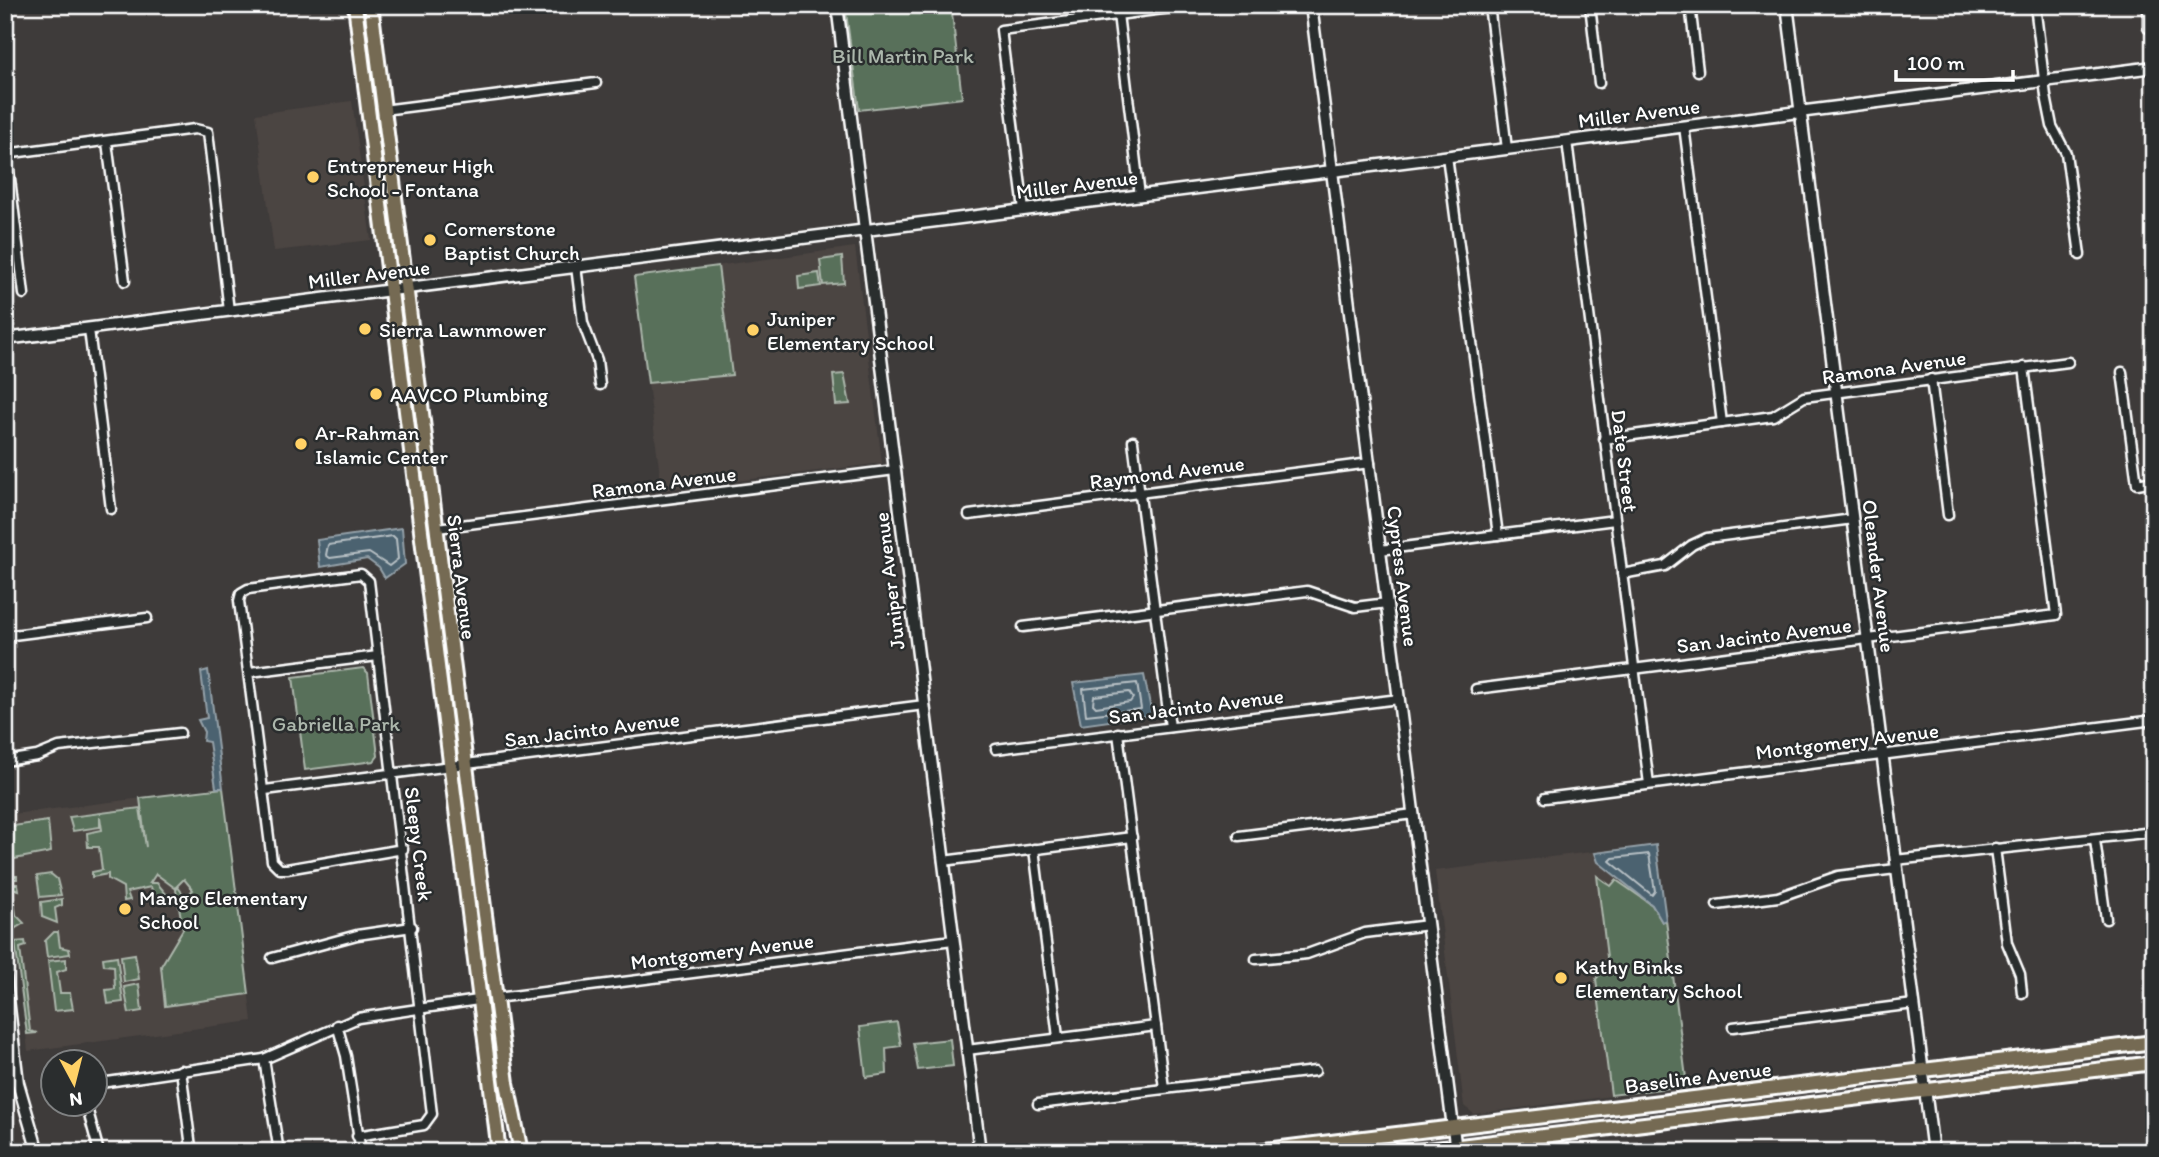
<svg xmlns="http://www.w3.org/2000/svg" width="2159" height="1157" viewBox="0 0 2159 1157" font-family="Itim,sans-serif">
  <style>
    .built { fill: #4c4542 }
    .green { fill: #596f5a; stroke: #acb7ac; stroke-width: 2 }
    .water { fill: #4c626f; stroke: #94a1a9; stroke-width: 2 }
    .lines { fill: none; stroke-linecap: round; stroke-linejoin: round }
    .shore { stroke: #b7c0c5; stroke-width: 2 }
    .minor-casing { stroke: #fff; stroke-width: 13 }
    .tertiary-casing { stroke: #fff; stroke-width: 15 }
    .primary-casing { stroke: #fff; stroke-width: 18 }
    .minor { stroke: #2a2d2e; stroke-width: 8 }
    .tertiary { stroke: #2a2d2e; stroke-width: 10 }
    .primary { stroke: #746b52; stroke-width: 12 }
    .poi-dot { fill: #ffd166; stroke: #2a2d2e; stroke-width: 2.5 }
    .labels { text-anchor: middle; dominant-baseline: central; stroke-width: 5; stroke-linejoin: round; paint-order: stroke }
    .park-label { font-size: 21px; fill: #acb7ac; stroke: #2a2d2e }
    .street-label { font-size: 21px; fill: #fff; stroke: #2a2d2e }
    .poi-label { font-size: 21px; fill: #fff; stroke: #2a2d2e; text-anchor: start }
  </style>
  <rect width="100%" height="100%" fill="#3e3b3a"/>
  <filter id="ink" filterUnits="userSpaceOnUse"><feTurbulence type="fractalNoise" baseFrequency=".0143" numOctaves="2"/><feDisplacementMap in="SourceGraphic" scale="14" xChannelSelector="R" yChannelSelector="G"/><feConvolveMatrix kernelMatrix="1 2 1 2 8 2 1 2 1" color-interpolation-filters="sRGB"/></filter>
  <g filter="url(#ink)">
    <g class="built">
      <polygon points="352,101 371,240 274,251 256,114"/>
      <polygon points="855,247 882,463 662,490 634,277"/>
      <polygon points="223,788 252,1021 28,1051 5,855 5,815"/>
      <polygon points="1657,844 1687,1086 1474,1114 1464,1106 1435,871"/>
    </g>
    <g class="green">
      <polygon points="845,5 951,5 962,98 859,110"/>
      <polygon points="842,257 844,283 823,285 820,260"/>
      <polygon points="718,266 732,375 648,383 634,277"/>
      <polygon points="819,273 821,286 799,289 798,276"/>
      <polygon points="844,374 850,404 836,405 833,375"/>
      <polygon points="363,668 368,673 378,756 374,761 305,770 293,677"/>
      <polygon points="223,788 249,994 165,1006 161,966 183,929 176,890 178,887 185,897 193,890 184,879 175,888 156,874 150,883 157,883 167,895 154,897 151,887 127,892 130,900 124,901 123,887 108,879 108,874 92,877 92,872 102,870 99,847 88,847 87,833 102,830 100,817 100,827 73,831 69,817 140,808 146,847 140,798"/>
      <polygon points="48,821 51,852 9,860 6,827"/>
      <polygon points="51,874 57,879 61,895 40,897 37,876"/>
      <polygon points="8,876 17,876 17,879 11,879 13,884 18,884 19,890 12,888 16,915 24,923 14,929"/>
      <polygon points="1597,876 1611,886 1616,880 1652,905 1662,922 1666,920 1687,1086 1611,1095 1596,979 1608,965"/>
      <polygon points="62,899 62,905 55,908 57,923 42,917 41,902"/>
      <polygon points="54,932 58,932 60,947 69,949 70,954 47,957 45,941"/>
      <polygon points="25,941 26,946 20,948 30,1031 37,1033 27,1034 15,942"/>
      <polygon points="135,954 139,979 124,982 121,956"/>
      <polygon points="117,956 123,1002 108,1004 106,990 115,989 114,966 104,965 103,958"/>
      <polygon points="66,959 66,969 57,972 60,993 70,993 73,1009 54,1011 48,961"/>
      <polygon points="139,984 142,1011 129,1013 124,987"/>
      <polygon points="897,1022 901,1046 886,1048 887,1074 866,1077 860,1027"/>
      <polygon points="950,1039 953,1066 918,1070 913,1043"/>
    </g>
    <g class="water">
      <polygon points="402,528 405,564 385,578 379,568 367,559 320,567 317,540"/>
      <polygon points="208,670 223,788 216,788 209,742 203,741 204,732 198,720 207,718 201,672"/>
      <polygon points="1144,675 1152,715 1081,725 1073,683"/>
      <polygon points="1656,845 1666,920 1662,922 1652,905 1598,862 1595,853"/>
    </g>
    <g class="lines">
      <g class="shore">
        <polygon points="393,536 396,539 398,559 389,566 369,553 330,558 326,555 328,545"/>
        <polygon points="1137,683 1141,709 1086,715 1083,689"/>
        <polygon points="1129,692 1133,698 1130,702 1096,707 1093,704 1094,696"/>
        <polygon points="1649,854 1655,891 1652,895 1610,861 1613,858"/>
      </g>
      <g class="minor-casing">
        <g id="minor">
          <polyline points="1489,5 1507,149"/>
          <polyline points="1590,5 1599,83"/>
          <polyline points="1690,5 1698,71"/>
          <polyline points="2035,5 2046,96 2052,126 2066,153 2080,255"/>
          <polyline points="1118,14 1140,196"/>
          <polyline points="2148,28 2148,5"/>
          <polyline points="383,110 596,83"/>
          <polyline points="1684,126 1722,423"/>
          <polyline points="1567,141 1649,784"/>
          <polyline points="107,142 125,281"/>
          <polyline points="5,154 195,129 208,132 229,311"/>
          <polyline points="7,154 24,294"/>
          <polyline points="1447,156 1498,535"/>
          <polyline points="1024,210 1001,30 1171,8 1240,5"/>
          <polyline points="576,266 583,323 597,360 600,385"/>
          <polyline points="89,329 111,509"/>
          <polyline points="2122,372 2137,484 2154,481"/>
          <polyline points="1931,379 1948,515"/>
          <polyline points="1604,439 1773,416 1804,397 2068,362"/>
          <polyline points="1133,441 1170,727"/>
          <polyline points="969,515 1370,463"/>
          <polyline points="437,528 895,470"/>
          <polyline points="1380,550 1615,520"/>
          <polyline points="1622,574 1665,566 1692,545 1707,538 1853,519"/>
          <polyline points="1023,627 1307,591 1355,607 1387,603"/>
          <polyline points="5,636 147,618"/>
          <polyline points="250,672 378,656"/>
          <polyline points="1476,689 2056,615 2024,367"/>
          <polyline points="1118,733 1164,1088"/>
          <polyline points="996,749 1399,699"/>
          <polyline points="5,761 37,756 59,747 180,733"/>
          <polyline points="265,790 924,705"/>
          <polyline points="1545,798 2154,720"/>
          <polyline points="1239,836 1414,814"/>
          <polyline points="2095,840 2106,919"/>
          <polyline points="1995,848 2007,943 2020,974 2022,993"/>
          <polyline points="1034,849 1058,1037"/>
          <polyline points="1895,860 2154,832"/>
          <polyline points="943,861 1132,837"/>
          <polyline points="1717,905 1778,897 1838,876 1896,869"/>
          <polyline points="272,958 357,935 412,927"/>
          <polyline points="1256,959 1307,954 1365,933 1428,925"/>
          <polyline points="496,998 953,940"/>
          <polyline points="337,1025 346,1056 361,1152"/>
          <polyline points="1733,1027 1914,1004"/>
          <polyline points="967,1050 1156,1026"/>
          <polyline points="264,1059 279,1152"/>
          <polyline points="181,1070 191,1147"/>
          <polyline points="94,1084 264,1059 358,1018 478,1000"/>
          <polyline points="86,1104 99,1152"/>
          <polyline points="1038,1104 1315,1071"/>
          <polyline points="357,1136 424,1125 432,1114 369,581 361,574 248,589 241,593 239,601 272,861 280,869 287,869 403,849"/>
        </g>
      </g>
      <g class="tertiary-casing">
        <g id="tertiary">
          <polyline points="837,5 980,1152"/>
          <polyline points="1311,5 1456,1151"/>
          <polyline points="1787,5 1933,1152"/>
          <polyline points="5,339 2154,67"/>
          <polyline points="5,974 18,1083 38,1152"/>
        </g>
      </g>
      <g class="primary-casing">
        <g id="primary">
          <polyline points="355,5 499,1152"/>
          <polyline points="371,5 478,861 507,1083 521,1152"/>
          <polyline points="1248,1152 2154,1042"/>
          <polyline points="1410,1152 2154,1063"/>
        </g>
      </g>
      <use href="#minor" class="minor"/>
      <use href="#tertiary" class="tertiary"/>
      <use href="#primary" class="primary"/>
    </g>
  </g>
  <g class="poi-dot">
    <circle cx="313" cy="177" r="7"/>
    <circle cx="430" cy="240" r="7"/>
    <circle cx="365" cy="329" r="7"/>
    <circle cx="753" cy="330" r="7"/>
    <circle cx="376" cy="394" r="7"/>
    <circle cx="301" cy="444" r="7"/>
    <circle cx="125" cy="909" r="7"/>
    <circle cx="1561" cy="978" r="7"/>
  </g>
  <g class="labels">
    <g class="park-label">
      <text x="903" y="55">Bill Martin Park</text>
      <text x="336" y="723">Gabriella Park</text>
    </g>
    <g class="street-label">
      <text transform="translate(1639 113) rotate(-7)">Miller Avenue</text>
      <text transform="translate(1077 184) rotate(-7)">Miller Avenue</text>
      <text transform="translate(369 274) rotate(-7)">Miller Avenue</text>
      <text transform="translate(1894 367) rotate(-8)">Ramona Avenue</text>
      <text transform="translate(1625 461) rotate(83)">Date Street</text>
      <text transform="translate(1167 472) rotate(-7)">Raymond Avenue</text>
      <text transform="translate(664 482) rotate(-7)">Ramona Avenue</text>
      <text transform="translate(1403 576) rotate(83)">Cypress Avenue</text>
      <text transform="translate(1879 576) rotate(83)">Oleander Avenue</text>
      <text transform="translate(462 577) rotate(83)">Sierra Avenue</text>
      <text transform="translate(889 581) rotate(-97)">Juniper Avenue</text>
      <text transform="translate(1764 635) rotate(-7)">San Jacinto Avenue</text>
      <text transform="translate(1196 706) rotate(-7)">San Jacinto Avenue</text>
      <text transform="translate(592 729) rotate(-7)">San Jacinto Avenue</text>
      <text transform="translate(1847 741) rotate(-7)">Montgomery Avenue</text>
      <text transform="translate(419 844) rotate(83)">Sleepy Creek</text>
      <text transform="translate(722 951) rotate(-7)">Montgomery Avenue</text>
      <text transform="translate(1698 1077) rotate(-7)">Baseline Avenue</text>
    </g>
    <g class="poi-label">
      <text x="327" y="165">Entrepreneur High<tspan x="327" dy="24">School - Fontana</tspan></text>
      <text x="444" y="228">Cornerstone<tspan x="444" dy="24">Baptist Church</tspan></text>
      <text x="767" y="318">Juniper<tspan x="767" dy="24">Elementary School</tspan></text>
      <text x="379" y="329">Sierra Lawnmower</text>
      <text x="390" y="394">AAVCO Plumbing</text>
      <text x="315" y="432">Ar-Rahman<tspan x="315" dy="24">Islamic Center</tspan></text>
      <text x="139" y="897">Mango Elementary<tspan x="139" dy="24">School</tspan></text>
      <text x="1575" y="966">Kathy Binks<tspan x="1575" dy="24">Elementary School</tspan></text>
    </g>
  </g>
  <rect width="2159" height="1157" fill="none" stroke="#2a2d2e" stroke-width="28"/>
  <rect x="14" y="14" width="2131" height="1129" fill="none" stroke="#fff" stroke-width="2.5" filter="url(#ink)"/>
  <g transform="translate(74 1083) rotate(173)"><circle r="33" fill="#2a2d2e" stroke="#7f8182" stroke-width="2"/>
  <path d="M0-5L12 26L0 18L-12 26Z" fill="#ffd166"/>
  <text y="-10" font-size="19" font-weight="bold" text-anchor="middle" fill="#ffffff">N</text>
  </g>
  <path d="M1896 70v10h117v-10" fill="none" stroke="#ffffff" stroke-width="3.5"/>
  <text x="1907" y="70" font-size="21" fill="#ffffff" stroke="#2a2d2e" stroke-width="5" paint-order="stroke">100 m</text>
</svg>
